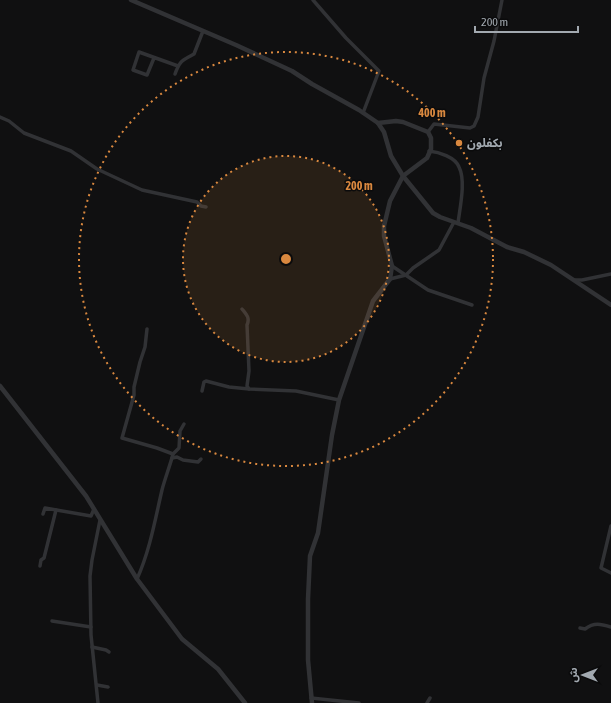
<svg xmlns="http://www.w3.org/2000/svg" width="611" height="703" viewBox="0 0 611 703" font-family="'Asap Condensed','Noto Sans Arabic',sans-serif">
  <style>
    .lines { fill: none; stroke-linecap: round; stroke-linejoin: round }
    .minor { stroke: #313235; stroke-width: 3.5 }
    .tertiary { stroke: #313235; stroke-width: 4.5 }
    .ring { fill: none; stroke: #d9883f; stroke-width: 2; stroke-dasharray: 2 4 }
    .poi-dot { fill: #d9883f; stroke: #0b0b0c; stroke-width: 1.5 }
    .labels { text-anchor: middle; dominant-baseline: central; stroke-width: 3; stroke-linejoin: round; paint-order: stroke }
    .poi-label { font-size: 12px; font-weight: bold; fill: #a2a9b0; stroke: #0b0b0c; text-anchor: start }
    .centre { fill: #d9883f; stroke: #0b0b0c; stroke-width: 2 }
    .ring-label { font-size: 12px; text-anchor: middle; font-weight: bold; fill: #d9883f; stroke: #0b0b0c; stroke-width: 3; stroke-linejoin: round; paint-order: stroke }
  </style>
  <rect width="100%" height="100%" fill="#101011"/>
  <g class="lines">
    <g class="minor">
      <polyline points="313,0 346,38 379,71 363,113"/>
      <polyline points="154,58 147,75 133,70 139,52 178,66"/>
      <path d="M175,74C180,60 182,61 194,54L203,31"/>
      <polyline points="0,117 9,121 24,133 71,151 97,169 142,190 197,202 201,206 206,207"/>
      <polyline points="428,132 434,124 470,128 474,126 478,117 484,78 494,41 502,0"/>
      <path d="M429,151C439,152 455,157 459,167C466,181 460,207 458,223"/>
      <polyline points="392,266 428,290 472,305"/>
      <polyline points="390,279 406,275 413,268 439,250 454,222"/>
      <polyline points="575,280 582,280 611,274"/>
      <path d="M242,309C247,315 250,318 247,325L249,371L247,386L249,389L296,391L339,400"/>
      <polyline points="202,391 204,382 206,381 229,387 249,389"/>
      <polyline points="173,454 179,448 180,431 184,424"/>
      <polyline points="172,458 177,457 183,460 198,462 201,459"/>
      <polyline points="43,514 45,508 91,516 94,509"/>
      <polyline points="611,526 601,568 611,573"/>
      <polyline points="40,566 41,560 44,558 56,510"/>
      <path d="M137,579C150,550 155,520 162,490C165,478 170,466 173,454L157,448L122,438L134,395V387L140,362L145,347L147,329"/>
      <polyline points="52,621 91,627"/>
      <path d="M580,628L585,629C594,622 601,624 611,627"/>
      <polyline points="92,647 106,650 109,652"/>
      <polyline points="97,685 108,687"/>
      <polyline points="311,698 359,703"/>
      <polyline points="98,703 91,635 90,576 92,560 100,520"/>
      <polyline points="427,703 430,698"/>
    </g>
    <g class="tertiary">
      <polyline points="131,0 236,45 292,71 312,84 359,110 378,123 384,132 391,156 403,176 433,213 440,217 471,228 507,247 524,252 551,265 611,305"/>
      <polyline points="0,386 86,496 137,579 182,639 218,669 245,703"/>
      <polyline points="312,703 308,660 308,599 310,556 318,533 332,435 339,400 373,301 390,279 392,266 384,236 384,226 390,201 403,176 427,158 431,149 431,138 428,132 403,122 396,121 378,123"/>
    </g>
  </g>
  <circle cx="286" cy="259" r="103" fill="#d9883f" fill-opacity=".12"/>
  <g class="ring">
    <circle cx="286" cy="259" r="103"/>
    <circle cx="286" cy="259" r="207"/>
  </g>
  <circle class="poi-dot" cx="459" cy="143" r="4"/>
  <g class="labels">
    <g class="poi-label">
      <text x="467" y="143">بكفلون</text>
    </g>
  </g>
  <circle cx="286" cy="259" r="6" class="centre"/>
  <g class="ring-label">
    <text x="432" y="117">400 m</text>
    <text x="359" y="190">200 m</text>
  </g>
  <g transform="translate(583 675) rotate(270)" stroke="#0b0b0c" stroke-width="3" paint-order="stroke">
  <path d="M0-3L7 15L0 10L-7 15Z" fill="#a2a9b0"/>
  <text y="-6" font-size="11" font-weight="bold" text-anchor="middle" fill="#a2a9b0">ش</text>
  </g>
  <path d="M475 26v6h103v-6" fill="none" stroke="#a2a9b0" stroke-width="2"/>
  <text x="481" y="26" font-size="12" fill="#a2a9b0" stroke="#0b0b0c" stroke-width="3" paint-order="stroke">200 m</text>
</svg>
